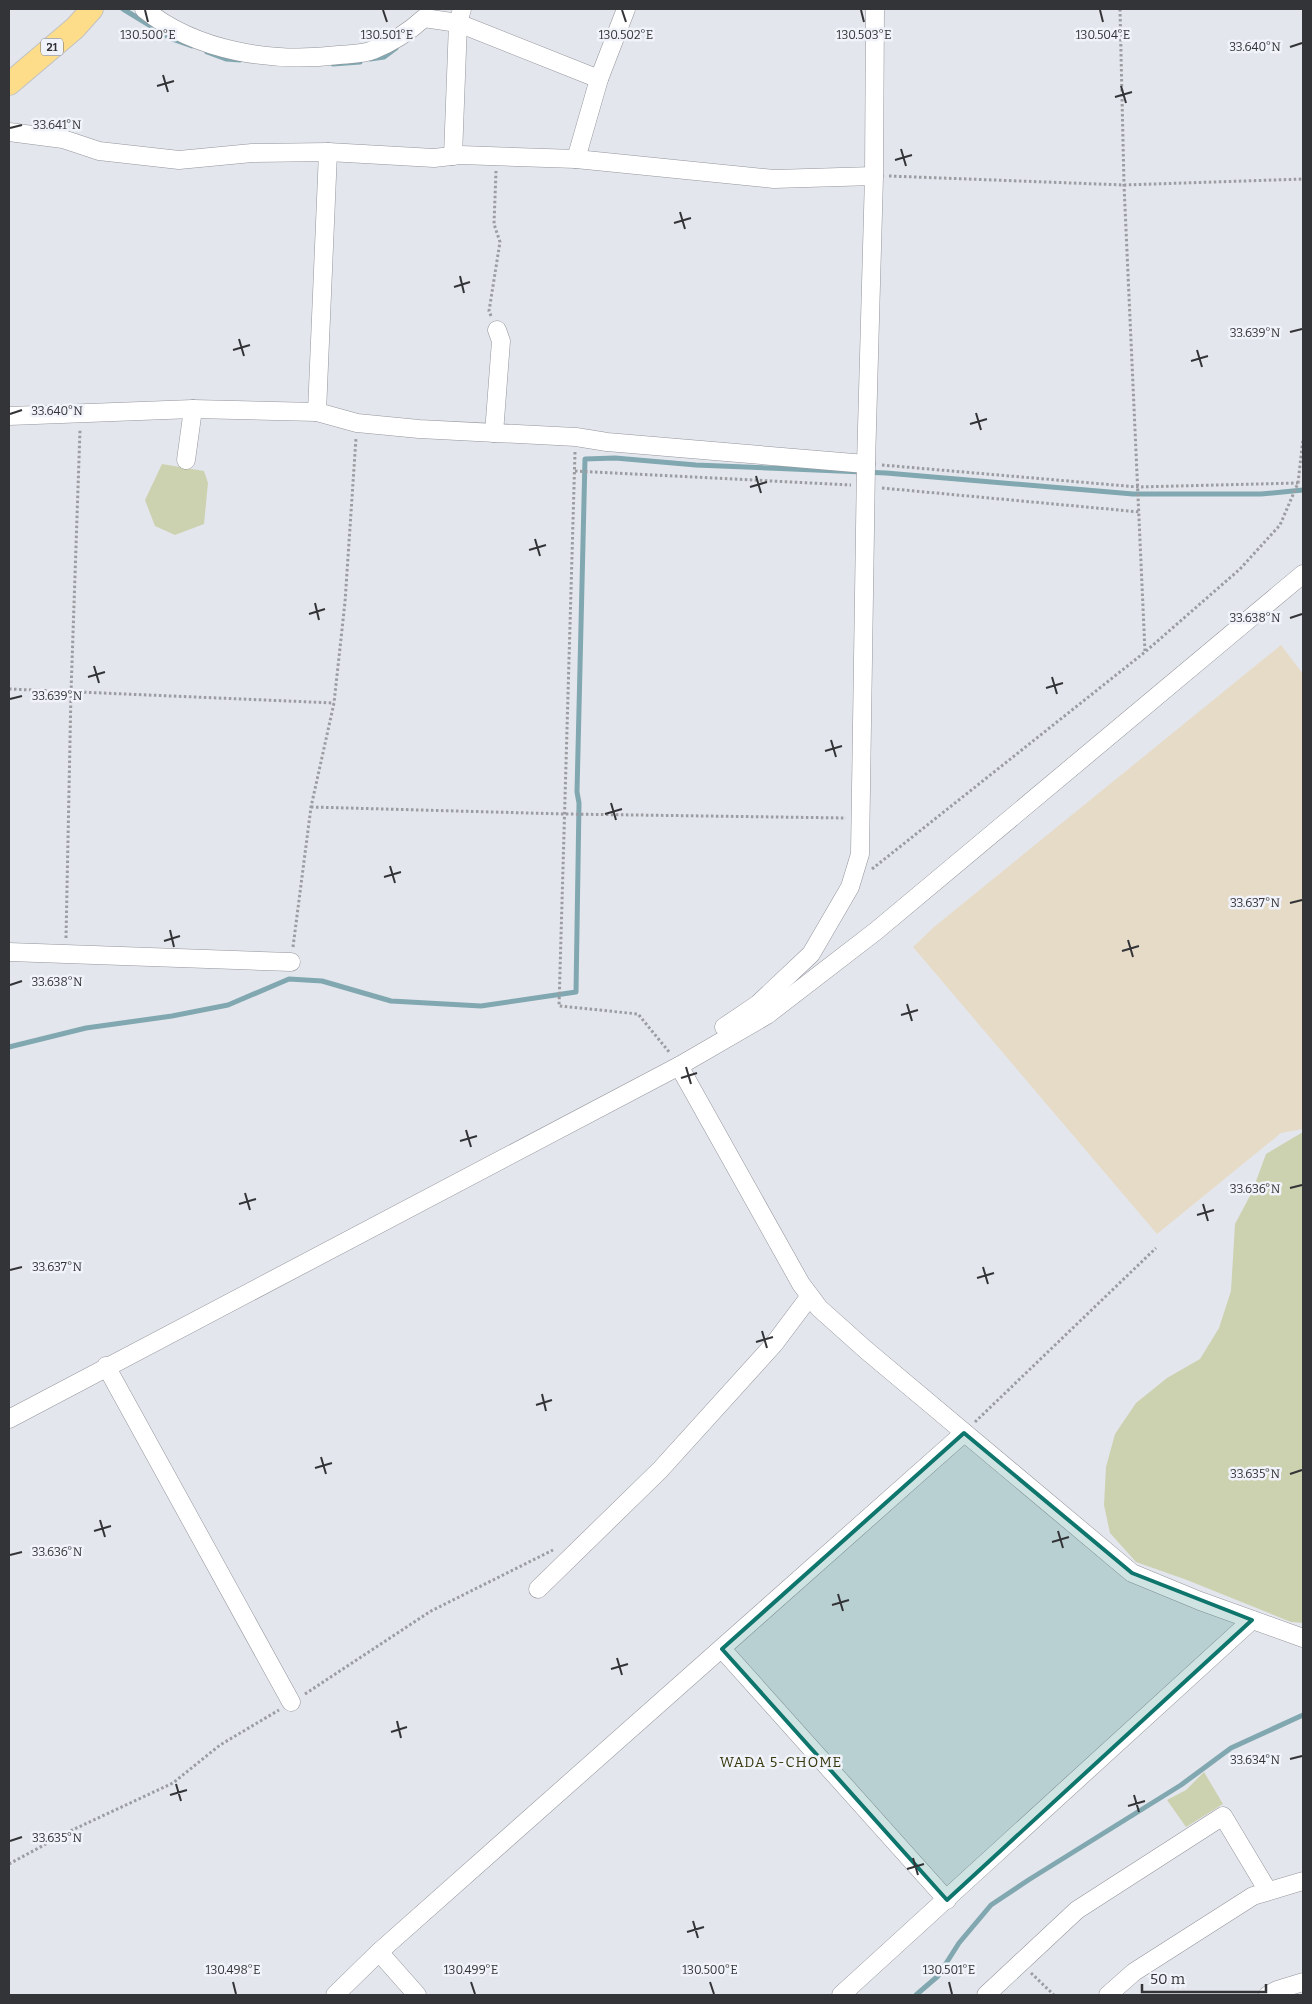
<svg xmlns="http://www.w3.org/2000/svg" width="1312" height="2004" viewBox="0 0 1312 2004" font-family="Bitter,serif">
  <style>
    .industrial { fill: #e6dbc7 }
    .green { fill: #ccd2af }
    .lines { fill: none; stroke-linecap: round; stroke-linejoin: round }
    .stream { stroke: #81a8b0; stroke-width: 5 }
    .minor-casing { stroke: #93959c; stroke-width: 19 }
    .major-casing { stroke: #c2c2c3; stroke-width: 24 }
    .path { stroke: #9b9da2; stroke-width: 3; stroke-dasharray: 2.5 2.5; stroke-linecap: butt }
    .minor { stroke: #fff; stroke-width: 18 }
    .major { stroke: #fddd8a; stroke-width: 22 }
    .marked { fill: #0f766e; fill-opacity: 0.2; stroke: #0f766e; stroke-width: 4; stroke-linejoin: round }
    .ticks { fill: none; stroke: #333437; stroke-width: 2 }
    .labels { text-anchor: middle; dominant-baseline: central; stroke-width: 5; stroke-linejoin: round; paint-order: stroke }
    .shield { fill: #f1f3fa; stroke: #6c6d72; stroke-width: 1 }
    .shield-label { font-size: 11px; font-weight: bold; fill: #333437 }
    .neighbourhood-label { font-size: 14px; letter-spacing: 1px; fill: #37380e; stroke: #f1f3fa }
    .ticks-label { font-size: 12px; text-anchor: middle; fill: #333437; stroke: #f1f3fa; stroke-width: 5; stroke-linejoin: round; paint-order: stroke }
  </style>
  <rect width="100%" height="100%" fill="#e4e6ed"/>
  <polygon class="industrial" points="1281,645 1303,674 1303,1129 1281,1133 1157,1234 913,947 934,927"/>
  <g class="green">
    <polygon points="162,464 204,471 208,483 204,524 175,535 155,526 145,500"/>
    <polygon points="1303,1132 1303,1623 1291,1622 1187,1580 1136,1562 1110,1533 1104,1505 1106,1467 1115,1434 1136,1403 1167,1378 1200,1359 1219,1328 1231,1291 1235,1224 1252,1192 1266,1154"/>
    <polygon points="1204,1772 1223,1804 1186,1827 1167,1800 1186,1790"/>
  </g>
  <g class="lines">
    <g class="stream">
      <polyline points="123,9 172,39 192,46"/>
      <polyline points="207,52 226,59 240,60"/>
      <polyline points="370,59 384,57 396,48"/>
      <polyline points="333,64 360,62"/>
      <polyline points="9,1047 86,1028 172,1016 228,1005 289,979 322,981 391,1001 481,1006 576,992 579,803 577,792 585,459 615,458 696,465 886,473 1133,494 1261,494 1303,490"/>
      <polyline points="916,1995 938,1976 959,1943 991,1905 1030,1879 1181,1785 1231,1748 1303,1715"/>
    </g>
    <g class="minor-casing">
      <g id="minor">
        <path d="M144,9C197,52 273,63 339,55C350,54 364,54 373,50C391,43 410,31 424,18L458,23L599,79"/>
        <polyline points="9,132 63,139 99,151 179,160 252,153 328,152 434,158 460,155 576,159 774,179 874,176"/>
        <polyline points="453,156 458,23 462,9"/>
        <polyline points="576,159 599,79 626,9"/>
        <polyline points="317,412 328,152"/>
        <polyline points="9,416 193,409 317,412 357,423 419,429 576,437 607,442 866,464"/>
        <polyline points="494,433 501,341 497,330"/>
        <polyline points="186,460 193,409"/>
        <polyline points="9,952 291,962"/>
        <polyline points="724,1027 758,1004 811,954 850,887 860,854 866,464 874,176 875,9"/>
        <polyline points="679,1066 801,1284 819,1308 866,1350 1132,1573 1200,1601 1303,1638"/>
        <polyline points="106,1366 291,1702"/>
        <polyline points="9,1419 679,1066 767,1015 876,931 1303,574"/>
        <polyline points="538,1589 660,1470 774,1344 810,1296"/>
        <polyline points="722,1649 947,1900"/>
        <polyline points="379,1952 417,1995"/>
        <polyline points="335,1995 379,1952 964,1433"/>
        <polyline points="841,1995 1252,1620"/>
        <polyline points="986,1995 1077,1910 1223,1816 1268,1891"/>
        <polyline points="1108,1995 1134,1972 1253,1896 1303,1881"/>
        <polyline points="1268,1995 1277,1990 1303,1982"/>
      </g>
    </g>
    <g class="major-casing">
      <polyline id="major" points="9,84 75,28 92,9"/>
    </g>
    <g class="path">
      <polyline points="1120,9 1124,185 1145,652"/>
      <polyline points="889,176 1124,185 1303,179"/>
      <polyline points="491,316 489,311 500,242 494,224 496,171"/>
      <polyline points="575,452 559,1006 638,1014 670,1053"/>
      <polyline points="882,465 1138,487 1298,483"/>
      <polyline points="575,471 851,485"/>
      <polyline points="882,488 1140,512"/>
      <polyline points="9,689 334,703"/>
      <polyline points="311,807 565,814 846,818"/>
      <polyline points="872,869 1145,652 1240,569 1280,525 1298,483 1303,439"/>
      <polyline points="66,938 71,692 80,430"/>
      <polyline points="293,947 311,807 334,703 345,602 356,438"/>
      <polyline points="975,1422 1156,1248"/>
      <polyline points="305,1694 431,1611 553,1550"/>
      <polyline points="9,1864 68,1832 173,1783 220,1745 279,1710"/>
      <polyline points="1031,1973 1054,1995"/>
    </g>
    <use href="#minor" class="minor"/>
    <use href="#major" class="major"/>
  </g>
  <path class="marked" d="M964,1433L1132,1573L1252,1620L947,1900L722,1649Z"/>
  <path class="ticks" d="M145,10L148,22M383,10L387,22M622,10L626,22M861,10L864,22M1100,10L1103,22M1290,47L1302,43M163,75L168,92M157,86L174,81M1121,86L1126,103M1115,97L1132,92M10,128L22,125M901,149L906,166M895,160L912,155M680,212L685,229M674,223L691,218M460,276L464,293M454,287L470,282M1290,332L1302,329M239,339L244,356M233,350L250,345M1197,350L1202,367M1191,361L1208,356M976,413L981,430M10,414L22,410M970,424L987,419M756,476L761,493M750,487L767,482M535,539L540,556M529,550L546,545M315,603L319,620M309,614L325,609M1290,618L1302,614M94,666L99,683M88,677L105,672M1052,677L1057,694M1046,688L1063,683M10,699L22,696M831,740L836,757M825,751L842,746M611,803L616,820M605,814L622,809M390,866L395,883M384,877L401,872M1290,903L1302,900M170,930L174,947M1128,940L1133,957M164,941L180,936M1122,951L1139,946M10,985L22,981M907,1004L912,1021M901,1015L918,1010M686,1067L691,1084M681,1078L697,1073M466,1130L471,1147M460,1141L477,1136M1290,1188L1302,1185M245,1193L250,1210M239,1204L256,1199M1203,1204L1208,1221M1197,1215L1214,1210M983,1267L988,1284M10,1270L22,1267M977,1278L994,1273M762,1331L767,1348M756,1342L773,1337M542,1394L546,1411M536,1405L552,1400M321,1457L326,1474M315,1468L332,1463M1290,1474L1302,1470M100,1520L105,1537M94,1531L111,1526M1058,1531L1063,1548M1052,1542L1069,1537M10,1555L22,1552M838,1594L843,1611M832,1605L849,1600M617,1658L622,1675M611,1669L628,1664M397,1721L401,1738M391,1732L407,1727M1290,1759L1302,1756M176,1784L181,1801M170,1795L187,1790M1134,1795L1139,1812M1128,1806L1145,1801M10,1841L22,1837M913,1858L918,1875M907,1869L924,1864M693,1921L698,1938M687,1932L704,1927M233,1982L236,1994M471,1982L475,1994M710,1982L714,1994M949,1982L952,1994"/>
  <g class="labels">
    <rect class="shield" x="41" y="38.5" width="22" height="17" rx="4"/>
    <g class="shield-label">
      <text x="52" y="47">21</text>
    </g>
    <g class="neighbourhood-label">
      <text x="781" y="1762">WADA 5-CHOME</text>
    </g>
  </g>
  <g class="ticks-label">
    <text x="148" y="39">130.500°E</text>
    <text x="387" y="39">130.501°E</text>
    <text x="626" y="39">130.502°E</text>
    <text x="864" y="39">130.503°E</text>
    <text x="1103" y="39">130.504°E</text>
    <text x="1255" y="51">33.640°N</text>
    <text x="57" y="129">33.641°N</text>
    <text x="1255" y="337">33.639°N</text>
    <text x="57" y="415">33.640°N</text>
    <text x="1255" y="622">33.638°N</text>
    <text x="57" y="700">33.639°N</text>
    <text x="1255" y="907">33.637°N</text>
    <text x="57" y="986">33.638°N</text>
    <text x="1255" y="1193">33.636°N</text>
    <text x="57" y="1271">33.637°N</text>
    <text x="1255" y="1478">33.635°N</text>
    <text x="57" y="1556">33.636°N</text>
    <text x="1255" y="1764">33.634°N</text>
    <text x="57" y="1842">33.635°N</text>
    <text x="233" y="1974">130.498°E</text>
    <text x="471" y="1974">130.499°E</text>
    <text x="710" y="1974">130.500°E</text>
    <text x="949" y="1974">130.501°E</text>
  </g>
  <rect width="1312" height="2004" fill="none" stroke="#333437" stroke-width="20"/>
  <path d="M1142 1984v8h124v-8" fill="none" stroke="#333437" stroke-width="2.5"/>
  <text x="1150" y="1984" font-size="15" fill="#333437" stroke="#f1f3fa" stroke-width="4" paint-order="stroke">50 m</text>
</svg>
